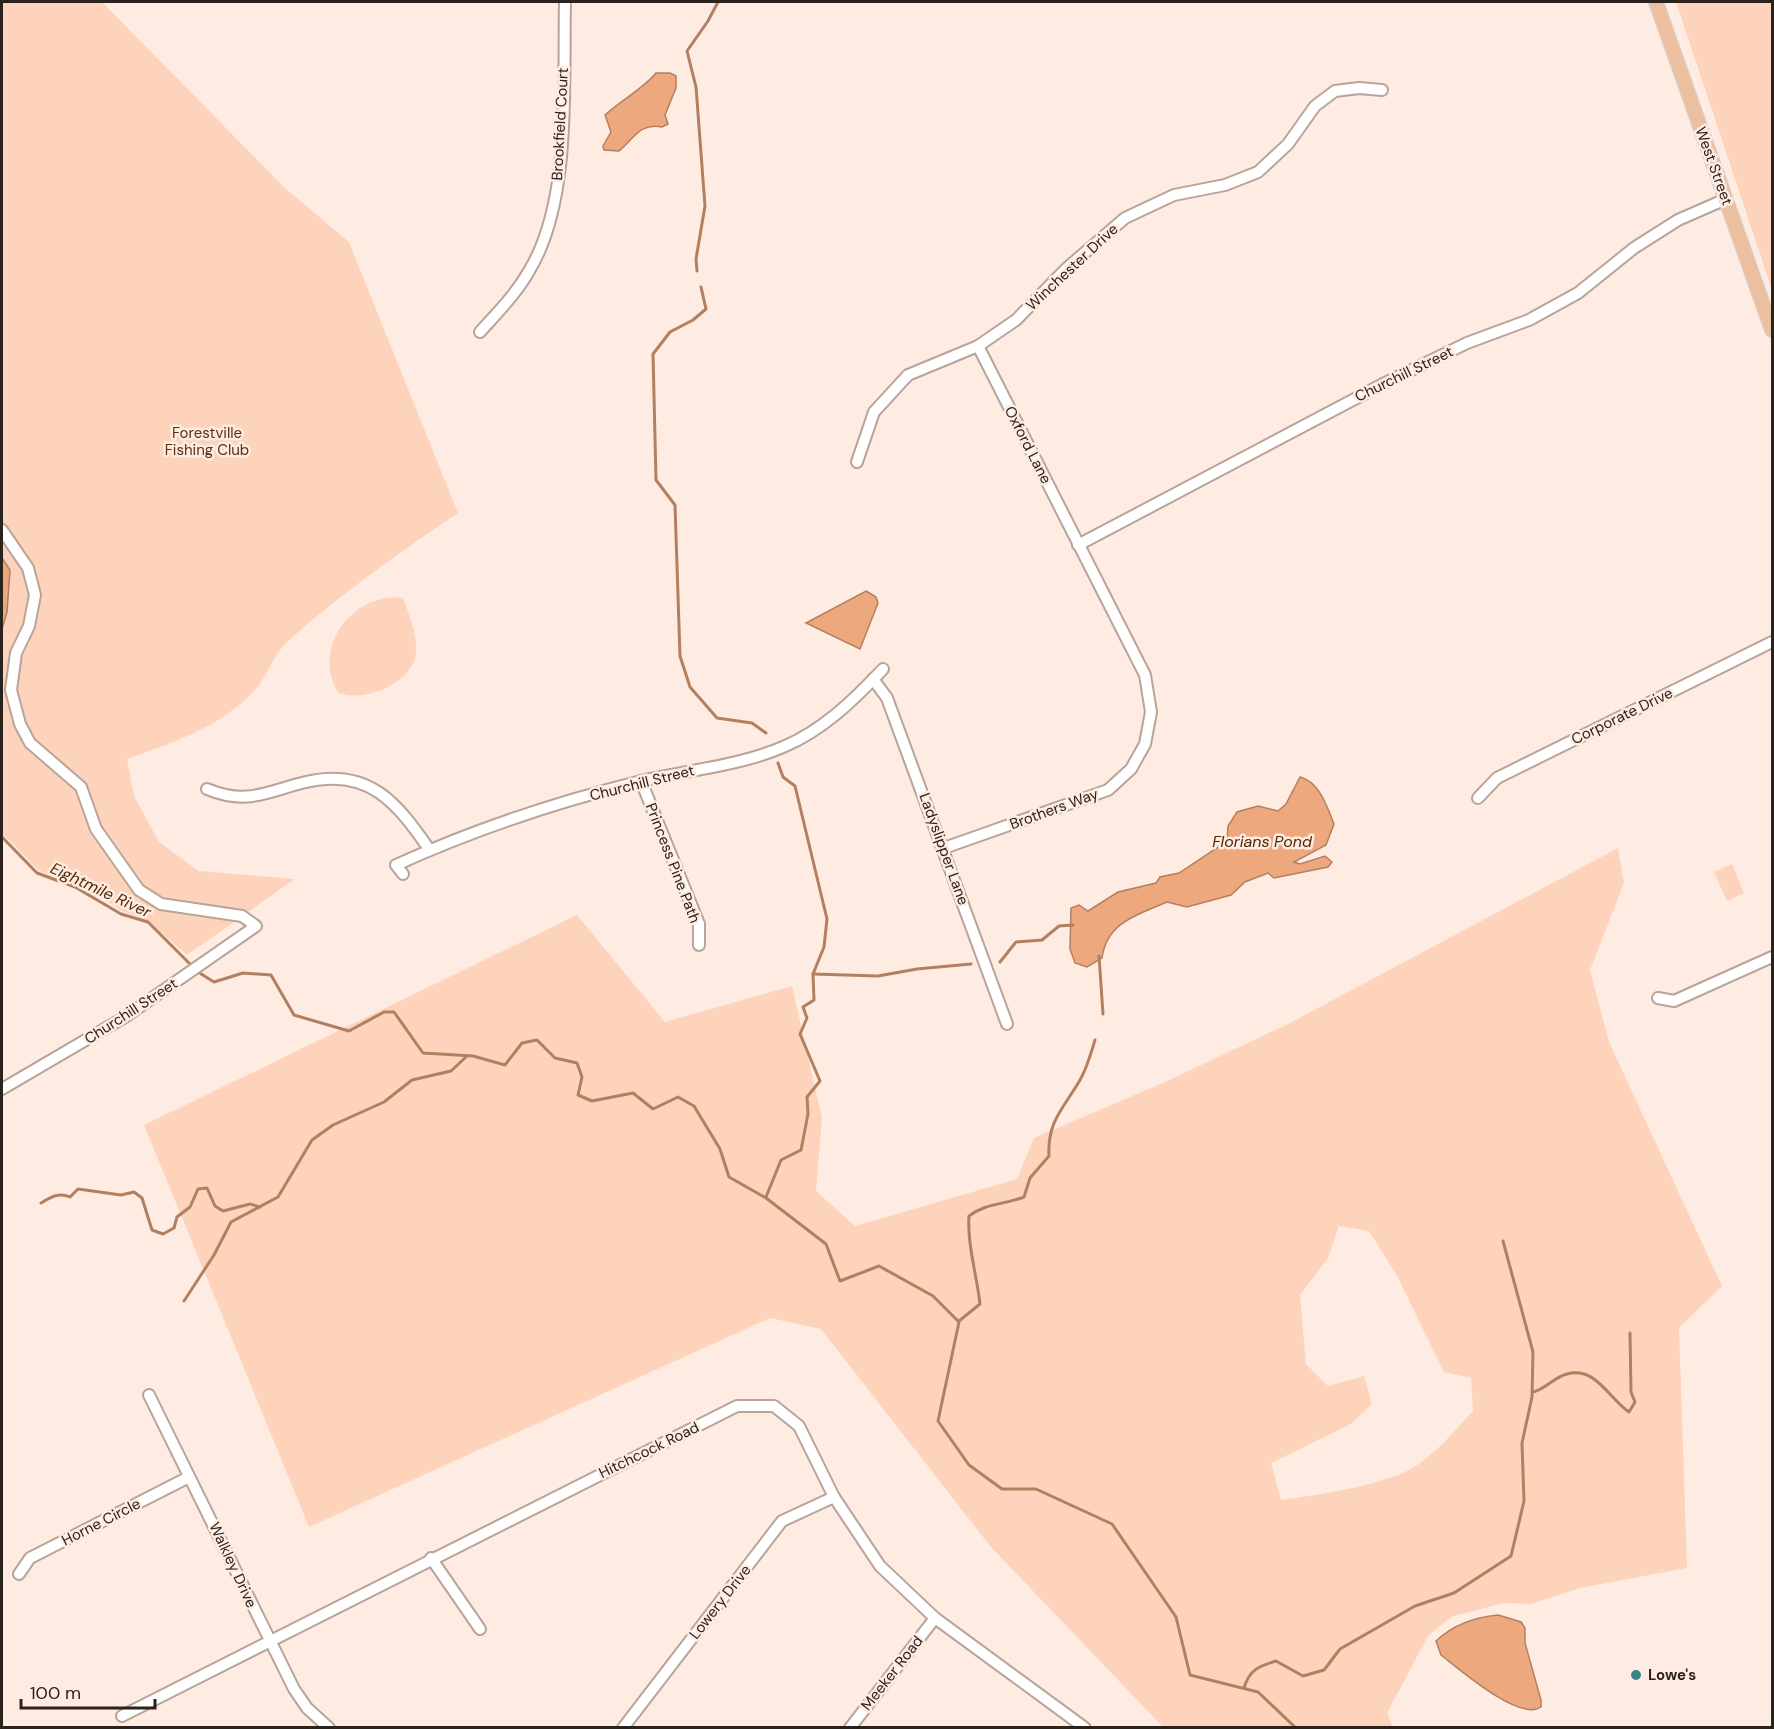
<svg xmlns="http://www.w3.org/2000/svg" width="1774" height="1729" viewBox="0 0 1774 1729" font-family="'DM Sans',sans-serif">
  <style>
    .green { fill: #fdd4bb; fill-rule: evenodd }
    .water { fill: #eda87d; stroke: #b28060; stroke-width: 1.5 }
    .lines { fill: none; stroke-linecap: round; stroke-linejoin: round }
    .stream { stroke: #b28060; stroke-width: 3 }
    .minor-casing { stroke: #b8a498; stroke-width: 14 }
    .major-casing { stroke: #d4d3d2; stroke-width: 16 }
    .minor { stroke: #fff; stroke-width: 10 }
    .major { stroke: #edbfa1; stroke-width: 14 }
    .poi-dot { fill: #3b8389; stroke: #feece2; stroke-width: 2 }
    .labels { text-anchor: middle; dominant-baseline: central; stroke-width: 5; stroke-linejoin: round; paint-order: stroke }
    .street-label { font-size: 15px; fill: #29221d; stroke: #feece2 }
    .park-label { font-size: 15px; fill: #5b2f0f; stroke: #feece2 }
    .poi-label { font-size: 15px; font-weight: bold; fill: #29221d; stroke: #feece2; text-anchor: start }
    .water-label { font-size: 16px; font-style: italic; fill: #522605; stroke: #feece2 }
  </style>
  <rect width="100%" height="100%" fill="#feece2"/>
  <g class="green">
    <path d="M2,2H102L286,189L349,242L458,513C399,553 340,594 287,642C273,655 267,677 254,691C219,728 174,742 127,759L134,796L159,842L199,871L295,879L187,955L147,920L122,911L96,894L38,870L2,833Z"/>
    <polygon points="1676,2 1772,2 1772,290"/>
    <path d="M403,598C409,615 417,632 416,651C415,683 364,703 339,693C310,649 353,591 403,598Z"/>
    <path d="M1618,848L1624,883L1590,970L1609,1042L1722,1286L1679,1328L1687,1568L1580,1588L1531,1604L1503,1603L1451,1617L1428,1636L1387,1713L1393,1727H1163L990,1546L821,1329L770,1318L309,1527L144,1125L577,915L665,1022L792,986L822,1118L816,1191L855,1226L1017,1179L1034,1138L1165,1082L1288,1024ZM1339,1226L1369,1231L1396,1274L1444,1372L1471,1378L1473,1411C1456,1429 1440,1449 1420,1463C1392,1485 1316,1495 1281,1500L1271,1463L1351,1424L1372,1404L1364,1376L1328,1386L1306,1364L1300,1295L1328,1258Z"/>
    <polygon points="1732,864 1744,893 1727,901 1714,872"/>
  </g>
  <g class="water">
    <path d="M656,73H670L676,76V88L665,115L668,124L662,127C639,123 635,138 619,151L604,150L603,146L611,132L605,115C621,100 643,89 656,73Z"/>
    <polygon points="2,558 10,570 7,612 2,629"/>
    <polygon points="866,591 876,597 878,603 860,649 806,623"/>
    <path d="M1300,777C1320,782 1327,807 1334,824L1326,845L1294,862L1300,864L1325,856L1332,862L1328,867L1274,878L1268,873L1245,882L1231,895L1187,907L1167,902C1137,915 1107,922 1102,958L1087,967L1075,963L1070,949L1071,908L1079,905L1088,911L1118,892L1156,883L1160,877L1179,873L1227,841L1228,826L1237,812L1258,806L1278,811L1286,804Z"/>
    <path d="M1498,1615L1521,1622L1525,1628V1643L1541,1700V1707C1520,1722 1459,1669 1441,1655L1436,1641C1453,1625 1475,1617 1498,1615Z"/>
  </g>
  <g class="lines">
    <g class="stream">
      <polyline points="697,271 696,259 705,206 696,87 687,51 708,21 718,2"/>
      <polyline points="701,287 706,309 693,320 670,332 653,354 656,480 675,505 680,656 690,687 717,718 752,723 766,733"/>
      <polyline points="2,837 37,873 75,887 121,914 148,922 191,965"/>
      <polyline points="1099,956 1103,1014"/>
      <polyline points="1000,962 1016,942 1042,940 1059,926 1073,925"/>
      <polyline points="198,972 214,982 243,973 271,975 294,1015 349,1031 384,1012 394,1012 423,1053 473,1056 505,1065 522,1043 537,1040 555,1058 577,1063 582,1077 578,1095 592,1101 633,1093 653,1109 678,1097 694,1106 720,1149 729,1177 766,1198 826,1244 840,1281 879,1266 933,1296 959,1322 938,1421 969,1465 1002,1489 1036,1489 1112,1524 1176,1617 1190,1675 1258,1692 1296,1728"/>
      <polyline points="813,974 878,976 917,969 971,964"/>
      <polyline points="766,1197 781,1160 801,1150 808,1114 807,1097 820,1081 800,1034 807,1018 803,1007 814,1000 813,974 824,947 827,919 795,786 783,777 778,763"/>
      <path d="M41,1203C51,1197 59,1192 70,1197L78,1189L121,1195L134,1192L142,1198L152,1230L163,1234L174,1228L177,1217L190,1207L198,1189L207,1188L215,1206L223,1211L250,1204L260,1207"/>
      <polyline points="184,1301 214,1255 231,1222 278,1197 312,1140 333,1125 384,1102 412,1080 451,1071 466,1057"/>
      <path d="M959,1321L980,1304C977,1276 967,1244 969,1216C986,1203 1003,1205 1024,1197L1030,1178L1049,1156C1047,1121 1064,1108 1080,1080C1087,1068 1091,1053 1095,1040"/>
      <path d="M1533,1392C1546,1389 1554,1377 1567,1374C1596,1366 1609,1399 1629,1412L1635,1402L1631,1392L1630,1333"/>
      <path d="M1244,1688C1249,1670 1259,1666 1276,1661L1303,1676L1324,1670L1340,1649L1415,1606L1454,1593L1511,1556L1524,1501L1522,1443L1532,1397L1533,1352L1503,1241"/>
    </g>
    <g class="minor-casing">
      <g id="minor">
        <path d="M480,332C497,313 516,294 529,271C572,201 563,82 565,2"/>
        <polyline points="857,462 874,412 908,375 978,346 1016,320 1067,268 1125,218 1174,195 1225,185 1258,172 1288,144 1315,106 1335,91 1359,88 1382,90"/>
        <polyline points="2,530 28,568 35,595 29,626 16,653 11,690 20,724 30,743 81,787 96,829 139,890 161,904 242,916 256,926 125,1017 2,1089"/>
        <polyline points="1078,545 1385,383 1467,343 1529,320 1578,293 1634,248 1678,220 1726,199"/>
        <polyline points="873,679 887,698 1007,1024"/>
        <polyline points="641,781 699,924 699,945"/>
        <path d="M207,789C248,806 267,791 306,782C369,767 397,803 429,849"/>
        <polyline points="1478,798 1497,778 1772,642"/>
        <polyline points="944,848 1108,790 1131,769 1145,744 1151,712 1145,675 978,346"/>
        <path d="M403,874L396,865C475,829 557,802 641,781C688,770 739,766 783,747C822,731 854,700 883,669"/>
        <polyline points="1658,998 1674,1001 1772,957"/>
        <polyline points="149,1395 294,1689 307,1708 329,1728"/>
        <polyline points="431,1558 480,1629"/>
        <polyline points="19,1574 30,1558 189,1477"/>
        <polyline points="122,1716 737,1406 774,1406 799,1426 834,1497 880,1566 935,1618 1085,1728"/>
        <polyline points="623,1728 782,1521 834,1497"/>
        <polyline points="850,1728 935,1618"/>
      </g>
    </g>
    <g class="major-casing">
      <polyline id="major" points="1656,2 1772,330"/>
    </g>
    <use href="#minor" class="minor"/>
    <use href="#major" class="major"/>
  </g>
  <circle class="poi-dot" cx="1636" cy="1675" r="6"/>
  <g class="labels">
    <g class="street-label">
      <text transform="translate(560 124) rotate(-87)">Brookfield Court</text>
      <text transform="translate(1714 166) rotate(70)">West Street</text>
      <text transform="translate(1072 267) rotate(-43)">Winchester Drive</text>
      <text transform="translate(1404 374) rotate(-26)">Churchill Street</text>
      <text transform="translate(1028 445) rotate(63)">Oxford Lane</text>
      <text transform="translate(1622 716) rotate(-26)">Corporate Drive</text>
      <text transform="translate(642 783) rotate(-14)">Churchill Street</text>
      <text transform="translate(1054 809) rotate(-20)">Brothers Way</text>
      <text transform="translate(944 849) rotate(70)">Ladyslipper Lane</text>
      <text transform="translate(673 863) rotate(69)">Princess Pine Path</text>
      <text transform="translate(131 1011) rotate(-33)">Churchill Street</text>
      <text transform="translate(649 1450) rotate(-26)">Hitchcock Road</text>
      <text transform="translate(101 1522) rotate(-27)">Horne Circle</text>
      <text transform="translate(233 1565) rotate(65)">Walkley Drive</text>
      <text transform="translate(720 1602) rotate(-52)">Lowery Drive</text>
      <text transform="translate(892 1673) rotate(-52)">Meeker Road</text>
    </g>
    <g class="park-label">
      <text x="207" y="433">Forestville<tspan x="207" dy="17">Fishing Club</tspan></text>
    </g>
    <g class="poi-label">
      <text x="1648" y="1675">Lowe's</text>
    </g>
    <g class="water-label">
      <text x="1262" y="841">Florians Pond</text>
      <text transform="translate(101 890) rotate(25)">Eightmile River</text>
    </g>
  </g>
  <rect width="1774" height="1729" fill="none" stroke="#29221d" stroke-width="6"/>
  <path d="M21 1699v9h134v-9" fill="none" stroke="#29221d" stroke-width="3"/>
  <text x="30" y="1699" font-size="18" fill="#29221d" stroke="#feece2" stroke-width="4.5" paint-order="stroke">100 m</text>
</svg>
